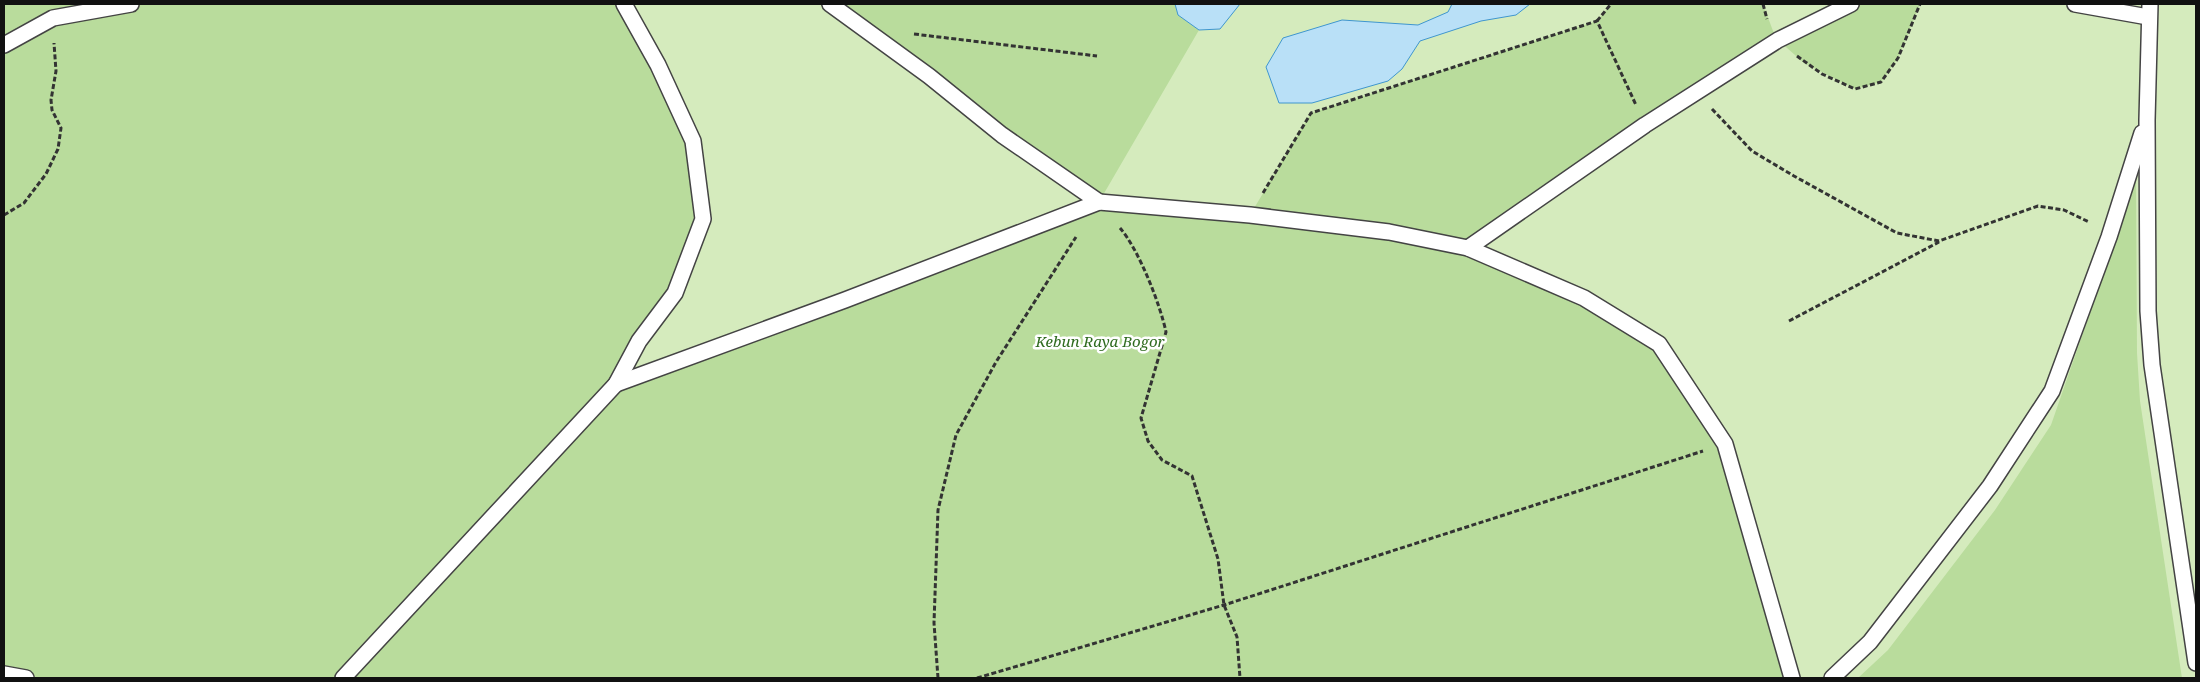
<svg xmlns="http://www.w3.org/2000/svg" width="2200" height="682" viewBox="0 0 2200 682" font-family="'Noto Serif',serif">
  <style>
    .green { fill: #d5ebbd }
    .forest { fill: #b9dc9c }
    .water { fill: #b9e0f7; stroke: #3f96cf }
    .lines { fill: none; stroke-linecap: round; stroke-linejoin: round }
    .service-casing { stroke: #444; stroke-width: 18 }
    .path { stroke: #333; stroke-width: 3; stroke-dasharray: 5 2.5; stroke-linecap: butt }
    .service { stroke: #fff; stroke-width: 15 }
    .labels { text-anchor: middle; dominant-baseline: central; stroke-width: 5; stroke-linejoin: round; paint-order: stroke }
    .park-label { font-size: 15px; font-style: italic; fill: #2f6b1f; stroke: #fff }
  </style>
  <rect width="100%" height="100%" fill="#fffdf5"/>
  <rect class="green" x="4" y="4" width="2192" height="674"/>
  <g class="forest">
    <polygon points="4,4 624,4 693,141 703,219 675,293 617,383 1098,202 830,4 1175,4 1178,15 1199,30 1099,202 1250,215 1311,113 1597,21 1611,4 1763,4 1773,31 1778,40 1851,4 1920,4 1898,58 1881,82 1855,89 1804,63 1778,40 1468,248 1659,344 1725,444 1792,678 4,678"/>
    <polygon points="2136,168 2137,353 2140,401 2182,678 1858,678 1888,650 1995,510 2051,425 2132,192"/>
  </g>
  <g class="water">
    <polygon points="1175,4 1240,4 1220,29 1199,30 1178,15"/>
    <polygon points="1452,4 1530,4 1516,15 1481,21 1420,41 1402,69 1388,81 1312,103 1279,103 1266,67 1283,38 1342,20 1418,25 1448,12"/>
  </g>
  <g class="lines">
    <g class="service-casing">
      <g id="service">
        <polyline points="830,4 929,76 1002,135 1099,202"/>
        <polyline points="2075,4 2148,17"/>
        <polyline points="2150,4 2147,120 2148,311 2152,365 2196,663"/>
        <polyline points="4,45 53,18 131,4"/>
        <polyline points="1468,248 1645,125 1778,40 1851,4"/>
        <polyline points="616,384 845,300 1099,202 1250,215 1389,232 1468,248 1584,298 1659,344 1725,444 1792,678"/>
        <polyline points="4,674 26,678"/>
        <polyline points="343,678 616,384 639,341 675,293 703,219 693,141 658,65 624,4"/>
        <polyline points="1832,678 1870,642 1990,486 2052,391 2109,237 2142,133"/>
      </g>
    </g>
    <g class="path">
      <polyline points="1763,4 1767,19"/>
      <polyline points="1597,21 1611,4"/>
      <polyline points="914,34 1097,56"/>
      <polyline points="1797,56 1822,74 1855,89 1881,82 1898,58 1920,4"/>
      <polyline points="1712,109 1752,151 1794,176 1897,233 1939,241 2038,206 2064,210 2089,222"/>
      <polyline points="1263,193 1311,113 1597,21 1636,105"/>
      <polyline points="4,215 24,203 46,174 58,149 61,128 52,110 51,100 56,71 54,43"/>
      <path d="M1120,228C1139,250 1160,304 1166,332L1141,418L1148,441L1162,460L1192,476L1218,559L1224,605L1237,637L1240,678"/>
      <polyline points="1789,321 1939,242"/>
      <polyline points="938,678 934,623 938,510 956,435 996,362 1076,237"/>
      <polyline points="977,678 1224,605 1703,451"/>
    </g>
    <use href="#service" class="service"/>
  </g>
  <g class="labels">
    <g class="park-label">
      <text x="1100" y="341">Kebun Raya Bogor</text>
    </g>
  </g>
  <rect width="2200" height="682" fill="none" stroke="#111111" stroke-width="10"/>
</svg>
